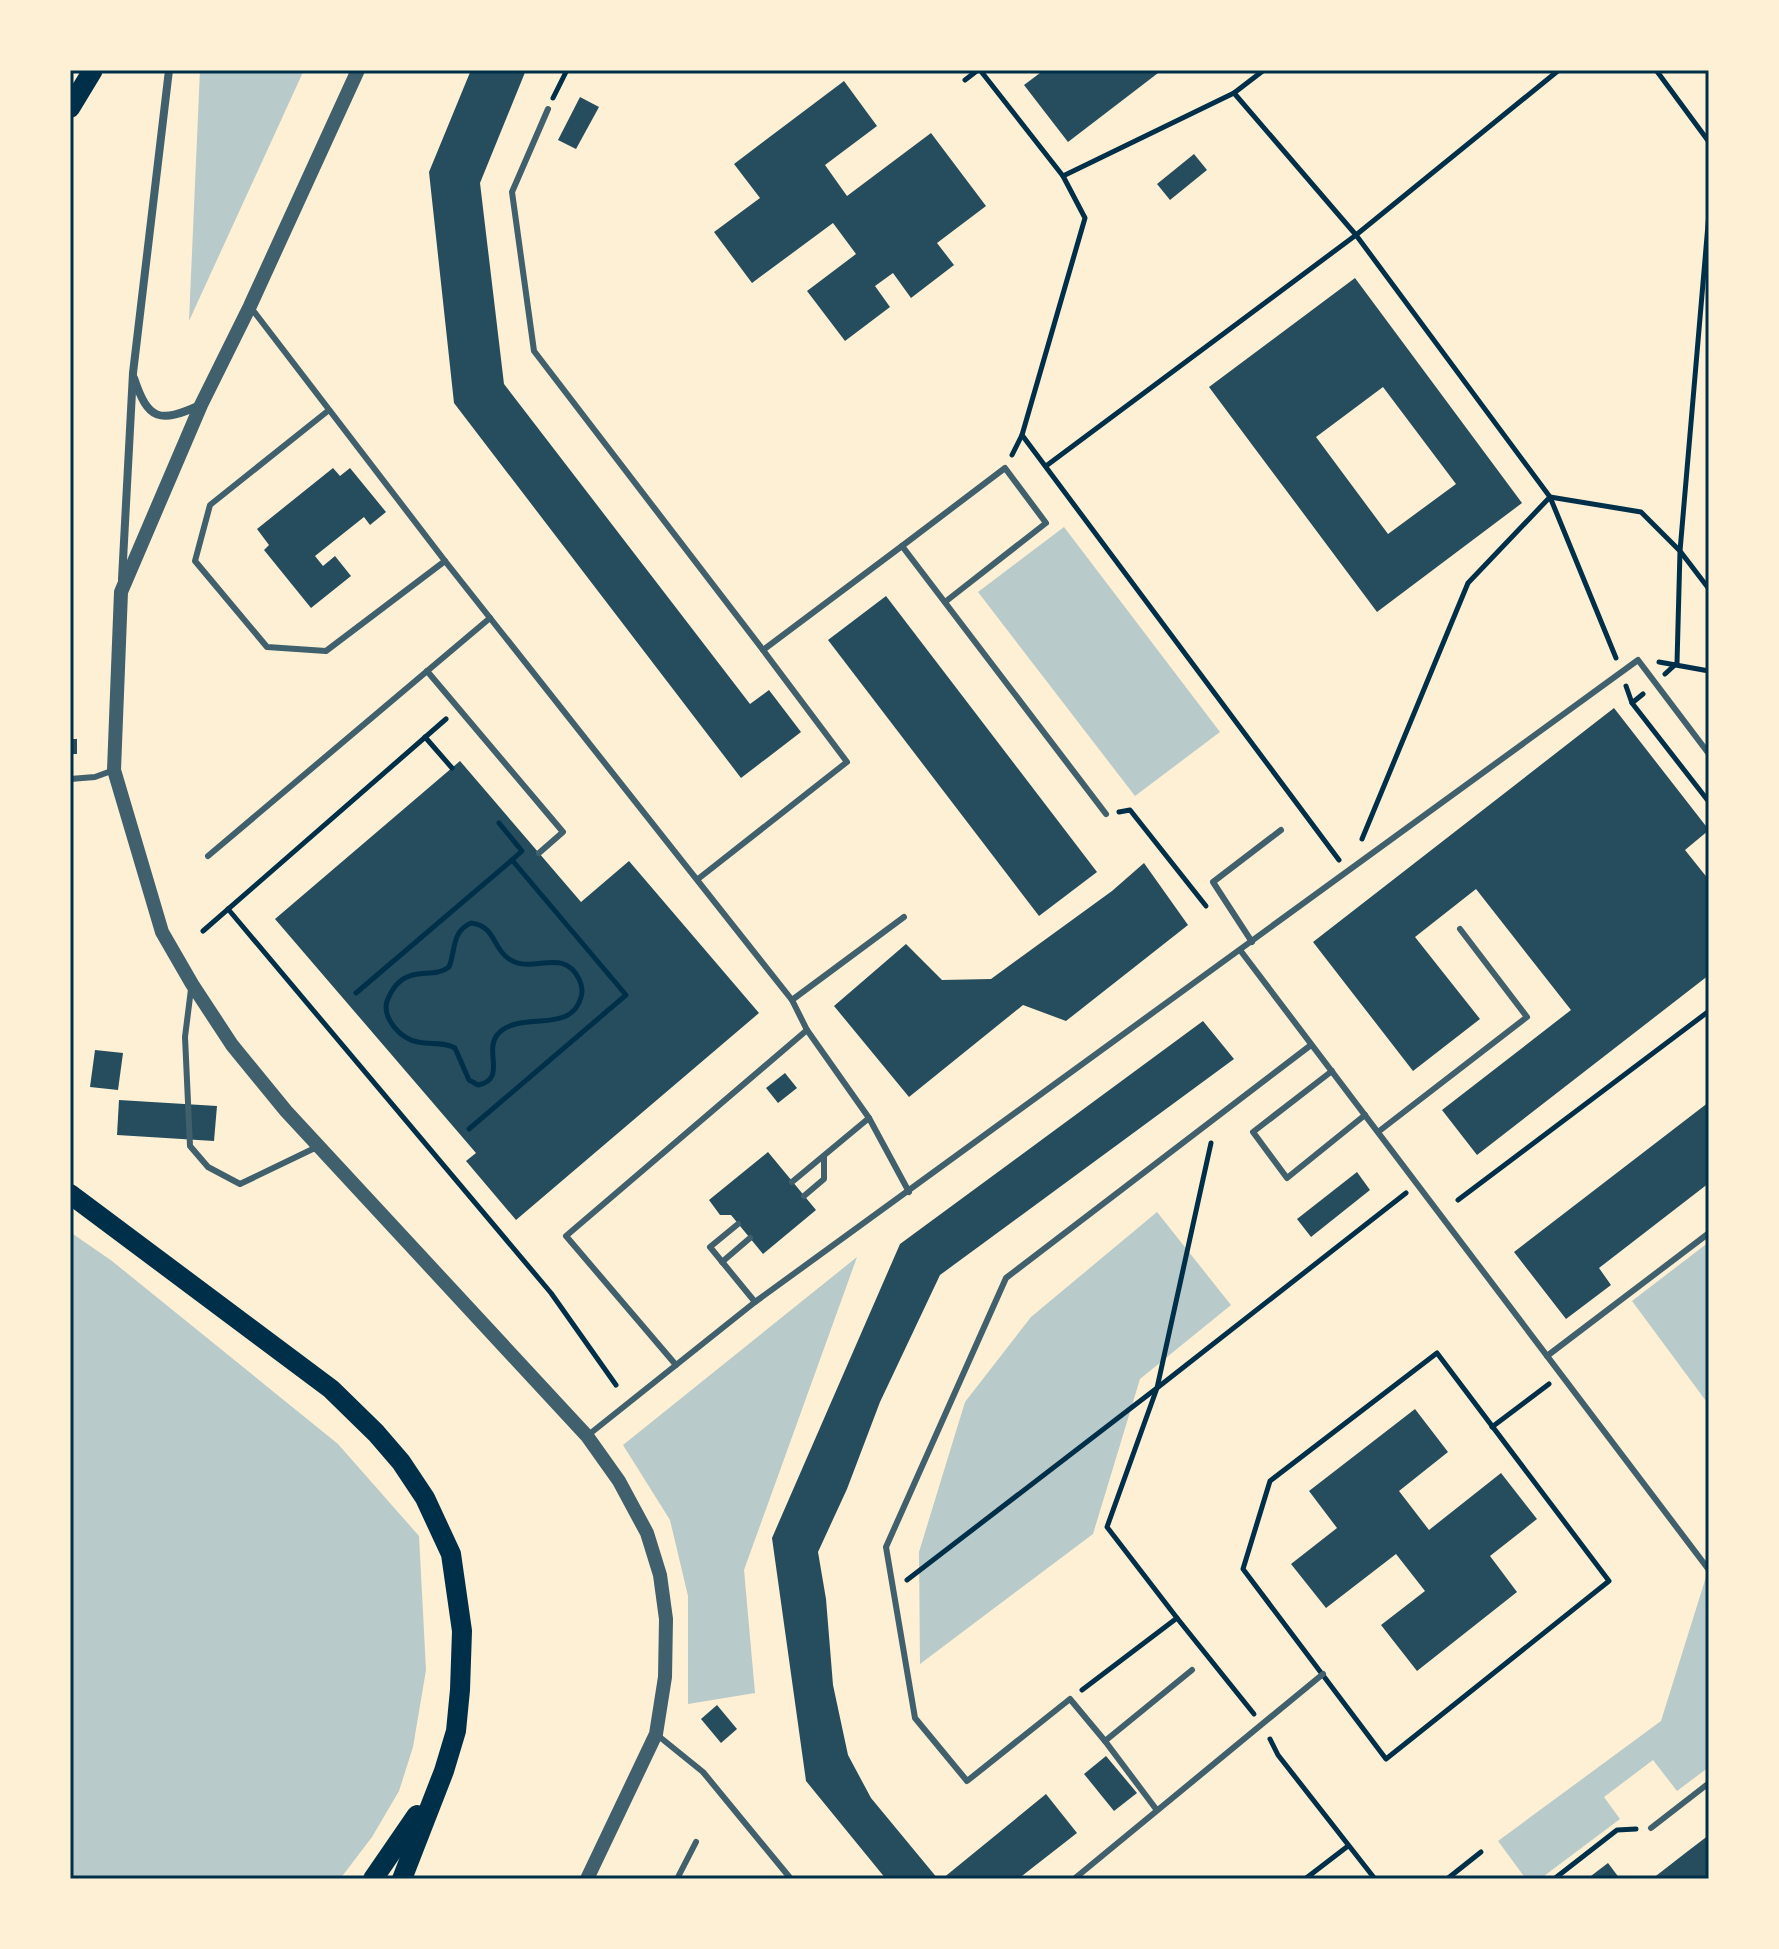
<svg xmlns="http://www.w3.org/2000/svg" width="1779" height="1949" viewBox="0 0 1779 1949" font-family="'PT Sans Narrow',sans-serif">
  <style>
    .green { fill: #b9caca }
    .building { fill: #264d5e; fill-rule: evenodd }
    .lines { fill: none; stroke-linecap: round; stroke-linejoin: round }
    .path { stroke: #003049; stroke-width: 5 }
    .service { stroke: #3f606c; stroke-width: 6 }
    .minor { stroke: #3f606c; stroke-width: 8 }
    .tertiary { stroke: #3f606c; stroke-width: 14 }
    .primary { stroke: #003049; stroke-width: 20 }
    .neatline { fill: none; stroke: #003049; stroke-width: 3 }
  </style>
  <rect width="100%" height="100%" fill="#fdf0d5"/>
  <g class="green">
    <polygon points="200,70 304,70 189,321"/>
    <polygon points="1064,527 1220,732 1135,796 978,592"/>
    <polygon points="1157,1212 1231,1305 1140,1379 1093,1534 920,1664 919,1552 965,1402 1031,1317"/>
    <polygon points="70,1232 112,1261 338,1444 419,1536 426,1670 413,1747 399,1791 372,1837 340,1879 70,1879"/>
    <polygon points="1709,1242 1709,1405 1632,1301"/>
    <polygon points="857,1257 744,1570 755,1693 688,1704 688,1596 670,1520 623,1445"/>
    <polygon points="1706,1577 1709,1581 1709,1767 1677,1791 1653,1760 1604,1797 1620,1819 1540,1879 1526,1879 1498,1841 1661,1721"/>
  </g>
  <g class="building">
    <polygon points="471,70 526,70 480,183 504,384 750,704 769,690 801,732 741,778 454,403 429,172"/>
    <polygon points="1044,70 1162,70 1068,142 1024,85"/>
    <polygon points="844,81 877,126 825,165 847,196 931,133 986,206 937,243 954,265 911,298 893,273 875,286 890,307 845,341 807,291 856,254 833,223 752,283 714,232 760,198 734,164"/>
    <polygon points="580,97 599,107 576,149 558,140"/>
    <polygon points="1194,154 1207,170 1170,200 1157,184"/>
    <path d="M1355,278L1522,503L1377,612L1209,387ZM1383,387L1456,484L1388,534L1316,437Z"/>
    <polygon points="333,468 340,476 350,468 386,512 370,525 364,517 315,556 323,566 335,556 351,576 311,608 264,550 269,545 257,529"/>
    <polygon points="886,596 1097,872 1039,916 828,640"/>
    <polygon points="1614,708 1709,830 1685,850 1709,880 1709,975 1477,1155 1442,1110 1571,1010 1476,889 1415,937 1480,1019 1413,1071 1313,942"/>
    <rect x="70" y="739" width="7" height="15"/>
    <polygon points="460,761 581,902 629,861 759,1013 516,1220 466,1161 476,1153 275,919"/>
    <polygon points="1144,863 1188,925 1066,1021 1023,1005 909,1097 834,1006 906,944 942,980 991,979 1112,891"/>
    <polygon points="1203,1021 1234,1059 940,1275 880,1402 847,1489 818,1552 826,1599 833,1685 848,1755 871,1798 938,1879 886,1879 806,1781 772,1538 900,1244"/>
    <polygon points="95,1050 123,1053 118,1090 90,1087"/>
    <polygon points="785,1073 797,1088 778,1103 766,1088"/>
    <polygon points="119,1100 217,1106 214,1141 117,1135"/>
    <polygon points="1709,1102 1709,1183 1599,1268 1611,1285 1566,1319 1514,1252"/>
    <polygon points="768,1152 816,1210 763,1254 731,1215 720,1215 709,1200"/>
    <polygon points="1357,1172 1370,1190 1311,1237 1297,1219"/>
    <polygon points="1415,1409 1448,1452 1399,1491 1429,1530 1501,1473 1537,1519 1490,1556 1517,1592 1417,1671 1381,1625 1425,1591 1396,1554 1326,1608 1291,1564 1337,1528 1309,1491"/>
    <polygon points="717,1705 737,1729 721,1743 701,1719"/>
    <polygon points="1106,1756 1137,1793 1114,1811 1084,1774"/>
    <polygon points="1046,1794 1077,1833 1018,1879 942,1879"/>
    <polygon points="1709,1835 1709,1879 1652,1879 1688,1851"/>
    <polygon points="1608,1863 1620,1879 1587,1879"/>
  </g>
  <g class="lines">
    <g class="path">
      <polyline points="980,70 1063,176"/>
      <polyline points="1264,70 1234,93 1063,176 1085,218 1022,435 1339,860"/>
      <polyline points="1656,70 1709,142"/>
      <polyline points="965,80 978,70"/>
      <polyline points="1234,93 1356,235 1550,497 1616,658"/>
      <polyline points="553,98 567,70"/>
      <polyline points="1012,455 1022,435"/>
      <polyline points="1046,466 1356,235 1559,70"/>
      <polyline points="1659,662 1709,671"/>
      <polyline points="1665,674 1677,663 1680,551 1709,213"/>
      <polyline points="1626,686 1632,703"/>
      <polyline points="1643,694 1632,703 1709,802"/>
      <polyline points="425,737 452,768"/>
      <polyline points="1119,812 1130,810 1206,906"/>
      <polyline points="1362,839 1468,583 1550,497 1641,512 1680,551 1709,589"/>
      <polyline points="228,909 551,1293 616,1385"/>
      <path d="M471,923C496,926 492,948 509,959C532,975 563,946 579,979C582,985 583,991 581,997C571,1036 518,1009 497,1035C484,1052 507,1079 478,1085L469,1080L455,1048C442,1041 431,1045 418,1042C401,1039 382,1019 387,1001C391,991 397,981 407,977C421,970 436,977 449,967C456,950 451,932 471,923Z"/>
      <polyline points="203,931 446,719"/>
      <polyline points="356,993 512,860"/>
      <polyline points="469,1129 626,995 512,860 522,851 499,823"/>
      <polyline points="1458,1200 1709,1011"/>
      <polygon points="1437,1353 1609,1581 1386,1759 1243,1569 1270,1481"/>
      <polyline points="1492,1427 1549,1384"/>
      <polyline points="907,1580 1157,1388 1211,1143"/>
      <polyline points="1177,1618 1254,1714"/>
      <polyline points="1082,1690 1177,1618 1107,1527 1157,1388 1406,1193"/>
      <polyline points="1270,1739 1278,1755 1375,1879"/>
      <polyline points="1305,1879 1348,1846"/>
      <polyline points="1447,1879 1481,1852"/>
      <polyline points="1554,1879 1617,1830 1636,1829"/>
    </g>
    <g class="service">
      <polyline points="548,109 512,192 534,351 763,650"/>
      <polyline points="252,309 445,561 792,1000 807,1030 869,1118 909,1192"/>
      <polyline points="329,410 210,505 195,561 267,647 326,651 445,561"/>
      <polyline points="902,546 1005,468 1046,523 945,602"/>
      <polyline points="427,671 563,832 539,853"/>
      <polyline points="70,779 95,777 114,770"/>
      <polyline points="208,856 490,618"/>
      <polyline points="698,879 847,762 763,650 902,546 1106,814"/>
      <polyline points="1252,942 1213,882 1281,830"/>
      <polyline points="1240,950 1709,1570"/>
      <polyline points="191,989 185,1037 190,1146 208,1167 240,1184 319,1146"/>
      <polyline points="792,1000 904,917"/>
      <polyline points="1332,1071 1253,1132 1287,1178 1365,1115"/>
      <polyline points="1378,1132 1527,1017 1460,929"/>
      <polyline points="792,1182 869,1118"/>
      <polyline points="804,1196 824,1179 824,1156"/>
      <polyline points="738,1224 710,1247 755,1302"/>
      <polyline points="722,1262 750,1238"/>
      <polyline points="1547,1356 1709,1233"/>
      <polyline points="676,1365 566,1236 807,1030"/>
      <polyline points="587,1436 755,1302 1638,660 1709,754"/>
      <polyline points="656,1734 703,1772 791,1879"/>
      <polyline points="1105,1741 1192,1670"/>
      <polyline points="1156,1809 1105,1741 1070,1699 967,1781 915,1718 886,1547 1006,1278 1311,1045"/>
      <polyline points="1651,1828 1709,1783"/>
      <polyline points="677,1879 696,1842"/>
      <polyline points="1074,1879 1323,1674"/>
    </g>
    <g class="minor">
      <path d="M134,378C148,420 159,424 200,405"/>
      <polyline points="122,579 133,373 169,70"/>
    </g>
    <polyline class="tertiary" points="358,70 250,306 201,405 121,592 114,770 162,932 192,984 232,1045 286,1111 587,1436 619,1481 647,1533 660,1575 666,1619 665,1677 656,1734 587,1879"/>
    <g class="primary">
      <polyline points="70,108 93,70"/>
      <polyline points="70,1194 331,1389 376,1433 401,1462 425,1498 451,1554 462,1631 460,1690 456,1731 444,1771 402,1879"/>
      <polyline points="373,1879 417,1815"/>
    </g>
  </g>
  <rect width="1779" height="1949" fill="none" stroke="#fdf0d5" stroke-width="144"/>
  <rect x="72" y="72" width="1635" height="1805" class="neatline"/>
</svg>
